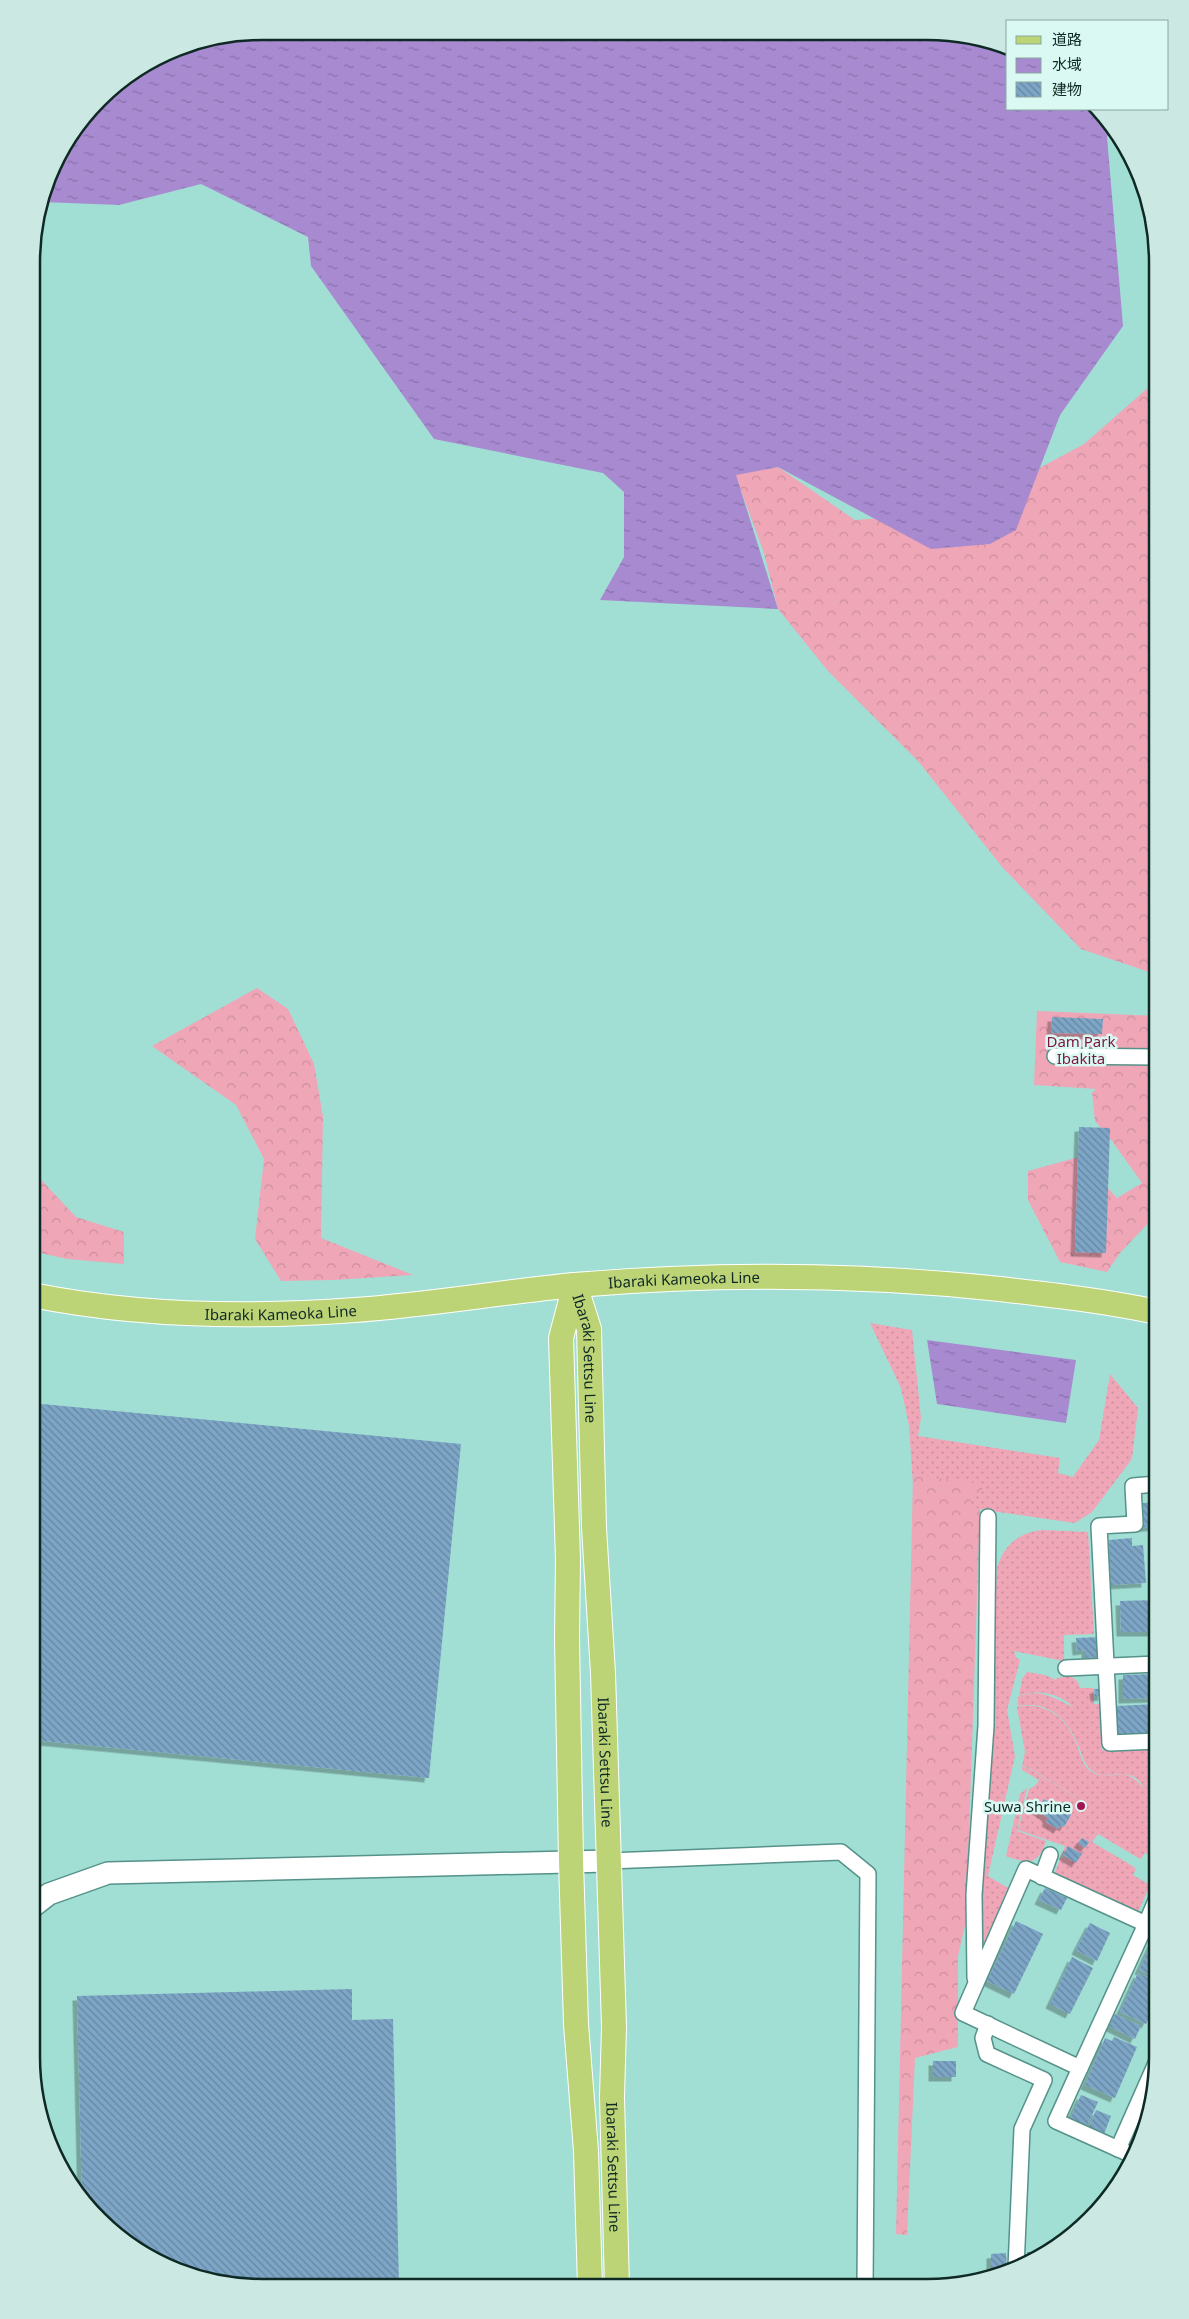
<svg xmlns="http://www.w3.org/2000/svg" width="1189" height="2319" viewBox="0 0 1189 2319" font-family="'Noto Sans','Noto Sans JP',sans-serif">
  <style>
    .grass { fill: url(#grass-dots); fill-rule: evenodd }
    .forest { fill: url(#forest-crowns) }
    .water { fill: url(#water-ripples) }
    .building { fill: url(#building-back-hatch); filter: url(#shadow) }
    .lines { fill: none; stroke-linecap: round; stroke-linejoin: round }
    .street-casing { stroke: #559289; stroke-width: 18 }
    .secondary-casing { stroke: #559289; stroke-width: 24 }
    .primary-casing { stroke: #fff; stroke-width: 26 }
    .street { stroke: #fff; stroke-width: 15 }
    .secondary { stroke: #fff; stroke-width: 21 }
    .primary { stroke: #bdd476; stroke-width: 24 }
    .poi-dot { fill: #a51351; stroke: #dbf9f3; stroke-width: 2 }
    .labels { text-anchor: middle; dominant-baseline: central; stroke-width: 5; stroke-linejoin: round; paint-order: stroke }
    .park-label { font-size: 15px; fill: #7c183e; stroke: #dbf9f3 }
    .street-label { font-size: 15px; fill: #0f2925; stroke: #dbf9f3 }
    .poi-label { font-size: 15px; fill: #0f2925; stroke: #dbf9f3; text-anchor: end }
    .rim { fill: none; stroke: #0f2925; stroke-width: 2.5 }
  </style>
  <defs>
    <pattern id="grass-dots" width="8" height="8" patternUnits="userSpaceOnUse" patternTransform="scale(1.25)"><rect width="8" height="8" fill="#efa6b7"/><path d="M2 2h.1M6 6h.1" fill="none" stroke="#cc8f9d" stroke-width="1.8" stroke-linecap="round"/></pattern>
    <pattern id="forest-crowns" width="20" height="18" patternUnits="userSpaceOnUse" patternTransform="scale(1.25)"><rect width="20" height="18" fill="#efa6b7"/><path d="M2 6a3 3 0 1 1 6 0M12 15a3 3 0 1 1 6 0" fill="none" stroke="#cc8f9d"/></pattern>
    <pattern id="water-ripples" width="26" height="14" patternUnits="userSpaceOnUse" patternTransform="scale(1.25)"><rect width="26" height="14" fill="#a88ad1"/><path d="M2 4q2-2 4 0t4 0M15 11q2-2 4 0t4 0" fill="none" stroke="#8771a9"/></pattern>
    <pattern id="building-back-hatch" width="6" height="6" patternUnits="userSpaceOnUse" patternTransform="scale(1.25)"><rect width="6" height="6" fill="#7da5c6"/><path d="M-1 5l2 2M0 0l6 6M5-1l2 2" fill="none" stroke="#6586a1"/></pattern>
    <filter id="shadow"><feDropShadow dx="-4.5" dy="4.5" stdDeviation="0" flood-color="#0004"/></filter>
  </defs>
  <rect width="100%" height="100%" fill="#a1dfd5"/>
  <g class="grass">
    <polygon points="870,1323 912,1330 921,1418 918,1436 1060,1458 1058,1473 1073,1477 1099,1440 1110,1374 1138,1408 1132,1459 1092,1512 1075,1523 914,1500 909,1426 901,1388"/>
    <path d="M1042,1530L1088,1532L1094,1634L1064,1635V1661L1014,1651L1016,1657L1020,1660L1007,1710L1015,1756L988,1876L1008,1888L982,1951L979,1950L997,1568C1004,1545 1018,1533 1042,1530Z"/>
    <path d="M1027,1672L1045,1675L1056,1680L1057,1678L1071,1676L1078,1682L1080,1688H1094V1704H1099L1102,1750H1157L1156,1858L1145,1853L1141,1859L1135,1856L1098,1834L1092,1842L1131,1865L1136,1869L1133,1875L1150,1885L1138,1912L1054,1875L1061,1857L1068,1860L1062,1856L1065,1846L1018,1830L1029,1789L1035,1786L1039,1780L1022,1770V1767L1028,1768L1108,1816L1029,1768L1022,1766L1025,1752L1017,1707C1047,1701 1067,1719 1077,1745C1080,1753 1082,1764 1089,1770C1100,1780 1113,1772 1126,1775C1134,1777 1139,1783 1144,1788C1130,1762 1109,1784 1092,1771C1085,1766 1082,1755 1079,1747C1068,1720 1050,1700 1018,1706V1697C1041,1687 1054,1699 1074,1707C1059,1694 1039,1688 1019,1696L1022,1679ZM1044,1799L1056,1806L1058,1802L1070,1809L1068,1813L1071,1815L1064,1827L1046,1822L1048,1818L1037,1810Z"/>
    <path d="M1027,1788L1017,1831L1046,1841C1038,1866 1028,1864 1006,1856L1020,1794Z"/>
  </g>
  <g class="forest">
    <polygon points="1158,379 1158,975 1081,949 1003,868 918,761 828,671 778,609 764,553 735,474 778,467 855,520 958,512 1084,444"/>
    <polygon points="257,988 288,1009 314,1064 323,1117 321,1238 413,1275 334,1280 281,1281 255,1239 264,1159 236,1105 152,1046"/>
    <polygon points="1037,1011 1158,1016 1157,1216 1155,1216 1120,1253 1107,1272 1060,1262 1028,1200 1028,1171 1079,1157 1117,1198 1142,1183 1112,1141 1095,1121 1092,1093 1096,1089 1034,1085"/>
    <polygon points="32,1170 76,1217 124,1232 124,1264 67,1259 32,1251"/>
    <polygon points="913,1475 983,1484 982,1491 972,1495 971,1504 980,1510 966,1921 958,1956 958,2047 915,2058 907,2235 896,2234"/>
  </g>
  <g class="water">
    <polygon points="262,31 972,36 1008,48 1008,109 1097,109 1112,126 1107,137 1123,326 1060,415 1016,530 990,544 931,549 778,467 736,475 778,609 600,600 624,557 624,492 603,473 434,439 311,266 308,237 201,184 119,205 42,202 55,160 110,89 174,49"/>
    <polygon points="927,1340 1076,1360 1066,1423 937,1404"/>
  </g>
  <g class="building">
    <polygon points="1052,1017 1103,1019 1102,1034 1051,1033"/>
    <polygon points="1079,1127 1110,1128 1106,1253 1075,1252"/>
    <polygon points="32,1403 461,1444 429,1778 32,1740"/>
    <polygon points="1157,1501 1157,1526 1139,1528 1137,1504"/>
    <polygon points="1132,1538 1132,1546 1143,1545 1146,1583 1111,1585 1109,1540"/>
    <polygon points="1157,1600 1157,1632 1121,1632 1120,1601"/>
    <polygon points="1101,1637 1102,1657 1086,1658 1086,1650 1077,1651 1076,1638"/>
    <polygon points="1157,1674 1157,1698 1123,1699 1123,1675"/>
    <polygon points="1094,1689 1102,1689 1103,1696 1095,1697"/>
    <polygon points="1157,1704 1157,1735 1117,1737 1116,1706"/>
    <polygon points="1044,1799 1056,1806 1058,1802 1070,1809 1068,1813 1071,1815 1064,1827 1061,1825 1058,1829 1046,1822 1048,1818 1037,1810"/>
    <polygon points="1082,1838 1089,1842 1085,1848 1078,1843"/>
    <polygon points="1068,1846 1082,1854 1076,1863 1063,1855"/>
    <polygon points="1045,1888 1067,1898 1061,1910 1039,1900"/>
    <polygon points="1016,1921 1043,1934 1014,1994 987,1981"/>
    <polygon points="1090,1923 1110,1933 1097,1961 1076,1950"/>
    <polygon points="1152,1942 1157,1944 1157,1978 1139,1970"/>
    <polygon points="1072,1957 1093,1968 1070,2014 1050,2004"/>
    <polygon points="1138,1973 1157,1982 1157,2009 1154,2016 1151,2014 1146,2024 1120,2012"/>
    <polygon points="352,1989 352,2020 393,2019 399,2286 231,2286 173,2270 110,2231 82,2198 77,1996"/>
    <polygon points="1115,2014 1141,2026 1135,2039 1109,2026"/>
    <polygon points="1114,2037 1137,2047 1115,2098 1085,2085 1105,2038 1112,2041"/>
    <rect x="933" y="2061" width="23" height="16"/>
    <polygon points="1081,2095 1098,2102 1087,2126 1070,2119"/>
    <polygon points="1096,2110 1111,2116 1104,2134 1089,2127"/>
    <polygon points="1145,2115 1147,2116 1140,2145 1136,2142 1142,2129 1140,2127"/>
    <polygon points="1027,2252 1044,2252 1044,2254 1027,2263"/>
    <polygon points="1006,2253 1007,2273 991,2277 991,2254"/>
  </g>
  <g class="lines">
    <g class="street-casing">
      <g id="street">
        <polyline points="1055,1056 1158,1057"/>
        <polyline points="1066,1668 1157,1664"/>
        <polyline points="1157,1741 1110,1743 1099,1526 1135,1524 1133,1486 1157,1484"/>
        <polyline points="608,1861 841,1852 868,1874 865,2288"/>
        <polyline points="1042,1877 1050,1855"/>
        <polyline points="975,1978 974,1895 986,1726 988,1517"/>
        <polyline points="988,2024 983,2038 987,2054 1044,2080 1022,2129 1016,2268"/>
        <polyline points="1080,2068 1146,1924 1157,1929"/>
        <polyline points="1118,2149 1157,2061"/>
        <polyline points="1134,2156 1056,2121 1080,2068 963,2013 1026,1869 1146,1924 1157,1898"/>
      </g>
    </g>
    <g class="secondary-casing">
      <polyline id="secondary" points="31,1908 49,1894 108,1873 608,1861"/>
    </g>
    <g class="primary-casing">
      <g id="primary">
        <path id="s1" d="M575,1285L589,1329L594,1528L603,1673L614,2027L612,2097L617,2287"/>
        <polyline points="575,1285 561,1338 568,1560 567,1638 571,1861 576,2024 586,2151 590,2287"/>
        <path id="s2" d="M32,1295C137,1316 248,1318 355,1310C428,1305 501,1292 575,1285C716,1273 859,1274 1000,1289C1053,1295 1105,1301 1157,1312"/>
      </g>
    </g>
    <use href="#street" class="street"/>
    <use href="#secondary" class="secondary"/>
    <use href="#primary" class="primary"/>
  </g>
  <circle class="poi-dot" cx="1081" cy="1806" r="5"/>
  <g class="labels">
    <g class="park-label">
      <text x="1081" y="1041">Dam Park<tspan x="1081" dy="17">Ibakita</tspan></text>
    </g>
    <g class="street-label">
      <text stroke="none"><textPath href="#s2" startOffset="655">Ibaraki Kameoka Line</textPath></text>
      <text stroke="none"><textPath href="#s2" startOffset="250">Ibaraki Kameoka Line</textPath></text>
      <text stroke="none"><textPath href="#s1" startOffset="75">Ibaraki Settsu Line</textPath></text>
      <text stroke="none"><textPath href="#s1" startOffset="480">Ibaraki Settsu Line</textPath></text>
      <text stroke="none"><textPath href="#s1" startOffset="885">Ibaraki Settsu Line</textPath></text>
    </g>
    <g class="poi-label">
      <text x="1071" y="1806">Suwa Shrine</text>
    </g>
  </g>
  <path d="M0 0H1189V2319H0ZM262 40H927A222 222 0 0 1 1149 262V2057A222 222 0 0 1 927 2279H262A222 222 0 0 1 40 2057V262A222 222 0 0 1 262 40Z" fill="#cbe8e3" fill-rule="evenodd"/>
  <path class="rim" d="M262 40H927A222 222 0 0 1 1149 262V2057A222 222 0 0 1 927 2279H262A222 222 0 0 1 40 2057V262A222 222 0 0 1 262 40Z"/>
  <rect x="1006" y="20" width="162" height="90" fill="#dbf9f3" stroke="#89a6a1"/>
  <rect x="1016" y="36" width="25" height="8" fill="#bdd476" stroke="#89a6a1"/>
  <text x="1052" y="45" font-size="15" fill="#0f2925">道路</text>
  <rect x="1016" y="58" width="25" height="15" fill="url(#water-ripples)" stroke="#89a6a1"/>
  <text x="1052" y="70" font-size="15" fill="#0f2925">水域</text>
  <rect x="1016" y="82" width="25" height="15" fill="url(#building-back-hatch)" stroke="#89a6a1"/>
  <text x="1052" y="95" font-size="15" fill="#0f2925">建物</text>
</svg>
